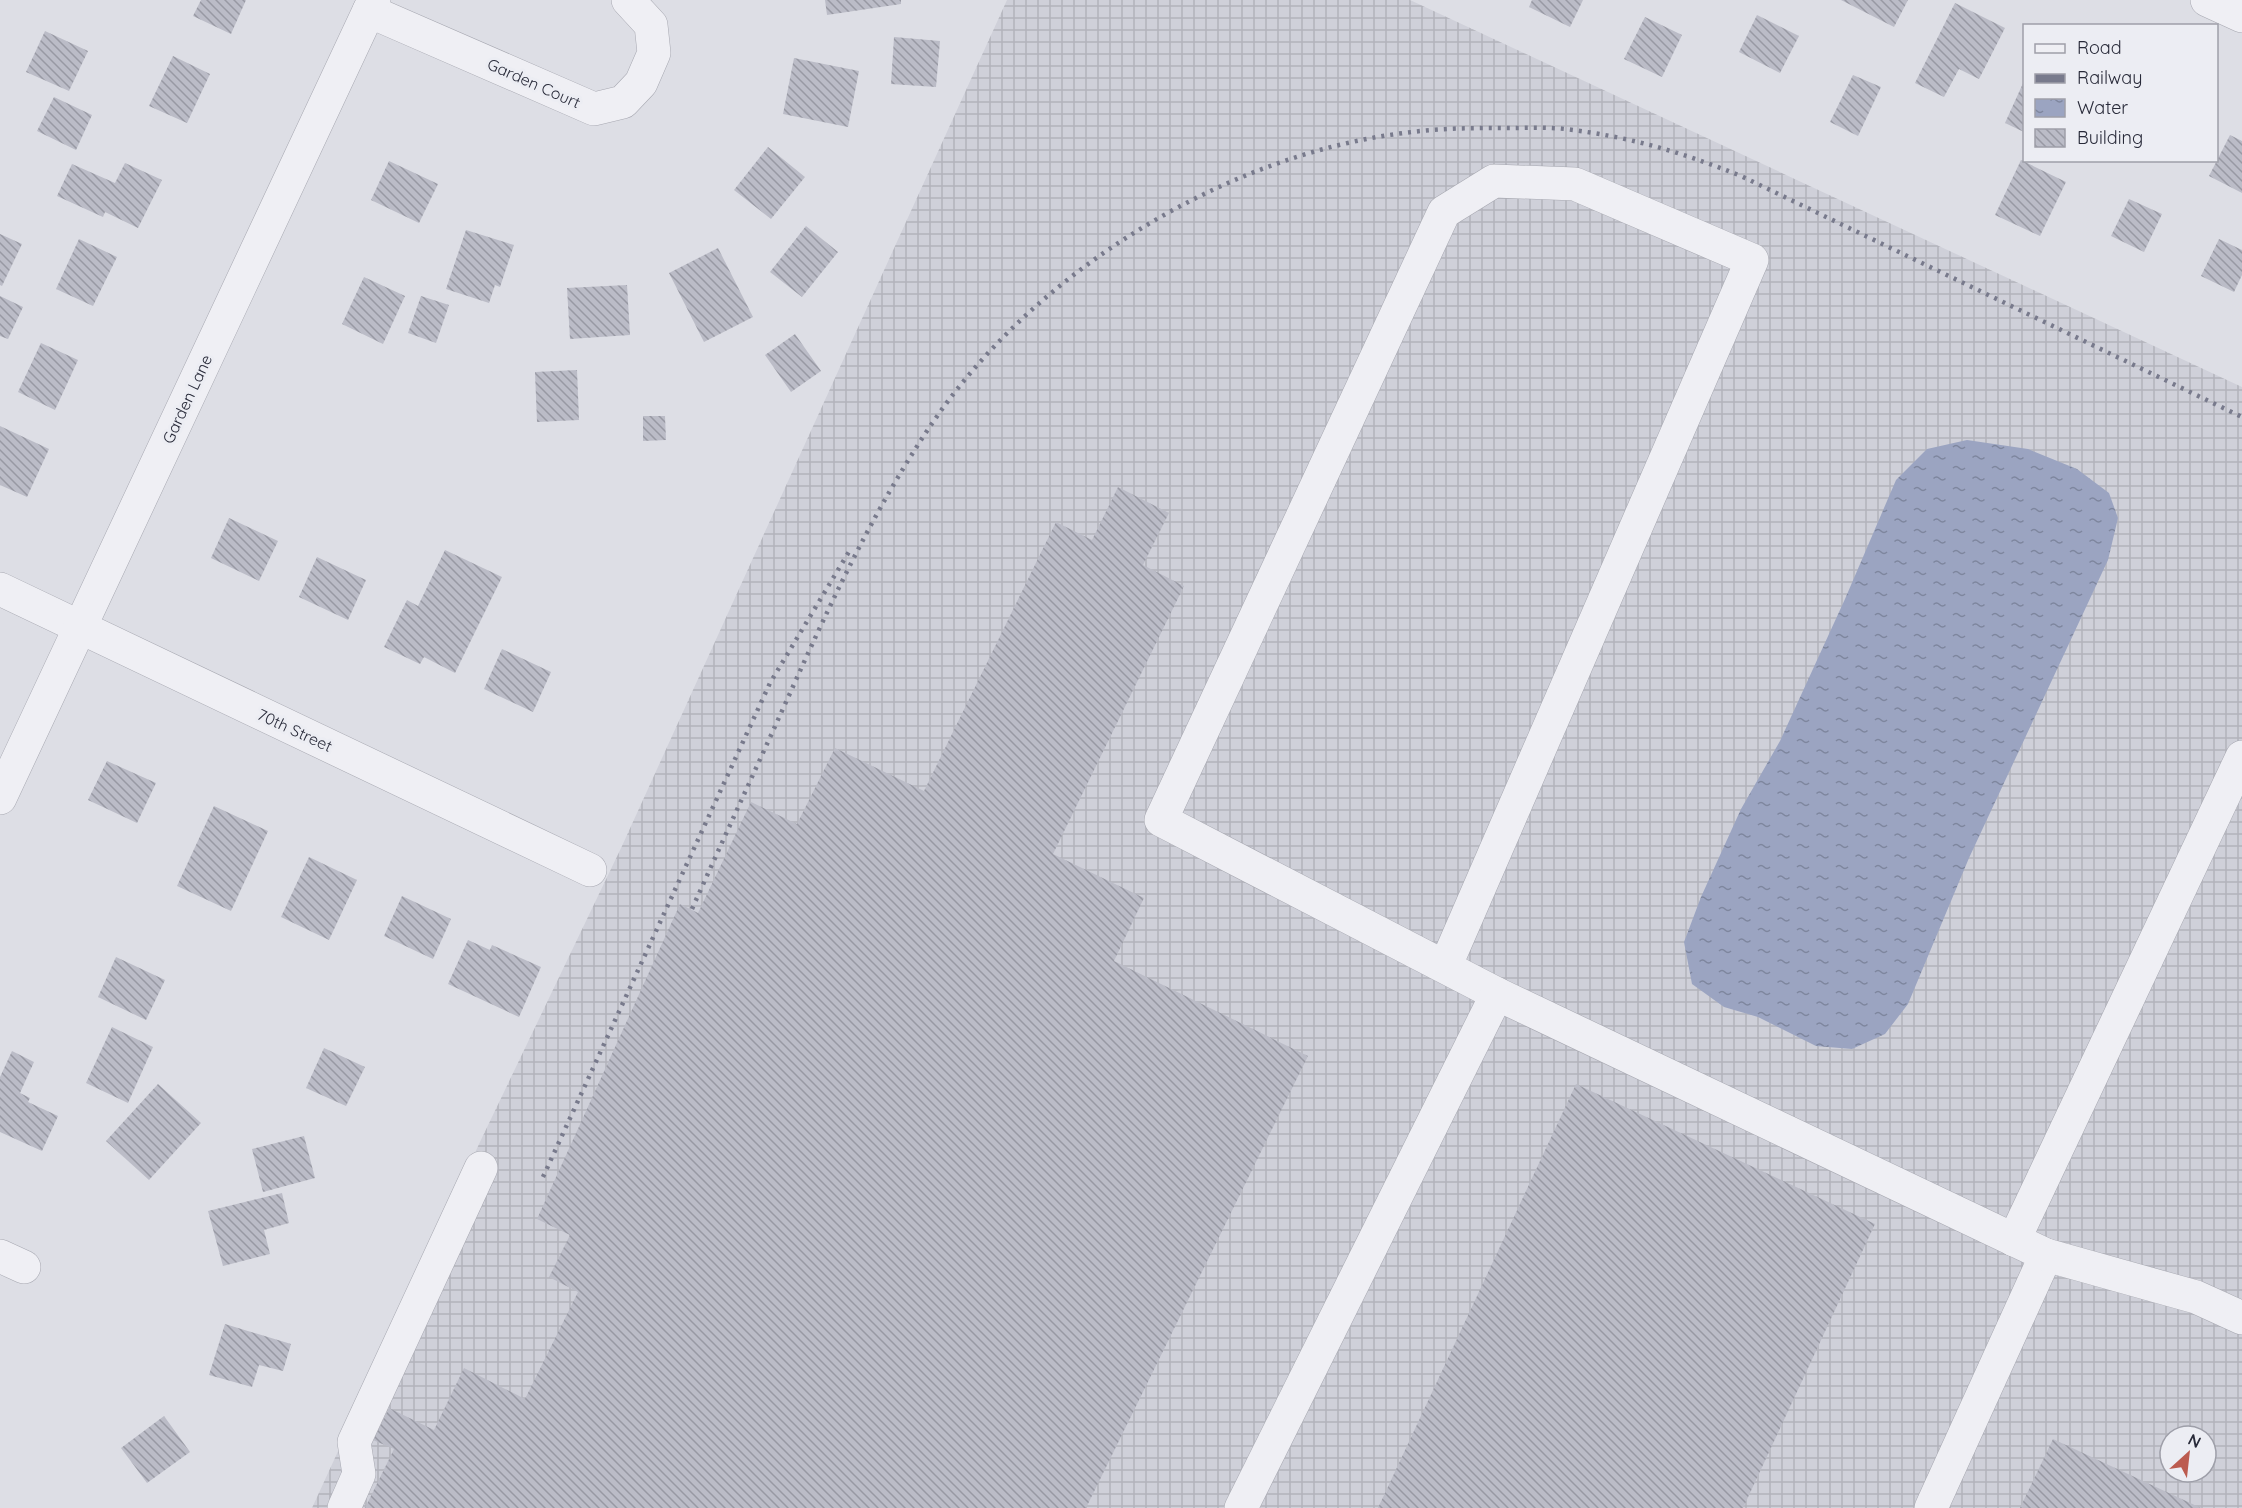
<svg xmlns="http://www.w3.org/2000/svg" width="2242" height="1508" viewBox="0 0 2242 1508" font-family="Quicksand,sans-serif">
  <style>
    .industrial { fill: url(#industrial-grid); fill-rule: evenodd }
    .water { fill: url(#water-ripples) }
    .building { fill: url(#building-back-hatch) }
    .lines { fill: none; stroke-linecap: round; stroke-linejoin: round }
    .minor-casing { stroke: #a7a8b1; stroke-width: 34 }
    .minor { stroke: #efeff4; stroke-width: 33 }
    .rail { stroke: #787a8c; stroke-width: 4.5; stroke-dasharray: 3 6; stroke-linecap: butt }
    .labels { text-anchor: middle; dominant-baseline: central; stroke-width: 6; stroke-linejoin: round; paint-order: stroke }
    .street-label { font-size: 16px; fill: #282a39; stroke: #ecedf3 }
  </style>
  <defs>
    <pattern id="industrial-grid" width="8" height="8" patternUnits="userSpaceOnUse" patternTransform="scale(1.5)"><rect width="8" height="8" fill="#cfd0d9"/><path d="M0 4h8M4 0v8" fill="none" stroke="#b2b3bb"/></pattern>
    <pattern id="water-ripples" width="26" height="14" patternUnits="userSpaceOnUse" patternTransform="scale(1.5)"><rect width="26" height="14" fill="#9ba4c1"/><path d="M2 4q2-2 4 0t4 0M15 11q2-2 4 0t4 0" fill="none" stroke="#7e869e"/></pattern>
    <pattern id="building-back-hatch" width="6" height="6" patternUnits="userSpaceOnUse" patternTransform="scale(1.5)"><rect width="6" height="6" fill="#bbbcc7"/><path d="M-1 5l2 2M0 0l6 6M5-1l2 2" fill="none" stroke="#9899a3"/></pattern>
  </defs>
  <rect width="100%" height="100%" fill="#dddee5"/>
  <path class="industrial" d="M1007,0H1410L2242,387V1508H312L479,1144L622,846ZM2170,1436H2206V1472H2170Z"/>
  <polygon class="water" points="1967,440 2028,449 2077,469 2109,493 2118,518 2108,560 1969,858 1908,1004 1885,1034 1852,1049 1816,1046 1758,1017 1724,1007 1692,984 1684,942 1701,897 1741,809 1780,741 1845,599 1896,480 1927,449"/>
  <g class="building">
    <polygon points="201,0 246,0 231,34 193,16"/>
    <polygon points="825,0 901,0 901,4 827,15"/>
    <polygon points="1532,0 1583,0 1570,27 1529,7"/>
    <polygon points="1841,0 1908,0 1894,27"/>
    <polygon points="1955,3 2005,28 1979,79 1959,69 1944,97 1915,83"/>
    <polygon points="1757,15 1799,36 1780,73 1739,52"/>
    <polygon points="1645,17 1682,35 1662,77 1624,59"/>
    <polygon points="45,31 88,51 69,91 26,72"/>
    <polygon points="894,37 940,41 936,87 891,84"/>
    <polygon points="173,56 210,74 187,123 149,106"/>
    <polygon points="794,58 859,71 848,127 783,114"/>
    <polygon points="1853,75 1881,87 1858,136 1830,122"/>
    <polygon points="2024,81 2024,132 2005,123"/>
    <polygon points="54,97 92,115 76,150 37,131"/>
    <polygon points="2230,135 2242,141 2242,193 2209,176"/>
    <polygon points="768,147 805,177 771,219 734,190"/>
    <polygon points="2021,160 2066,182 2040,236 1995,215"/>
    <polygon points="389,161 438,184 419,223 371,200"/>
    <polygon points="125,163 162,180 138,228 105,212 103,217 57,196 72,164 115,183"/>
    <polygon points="2129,199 2162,214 2144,252 2111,236"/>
    <polygon points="806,226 838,252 802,297 770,272"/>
    <polygon points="466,230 514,245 500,287 495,285 489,303 446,289"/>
    <polygon points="0,234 22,244 2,286 0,285"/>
    <polygon points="79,239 117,257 93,306 56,289"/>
    <polygon points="2219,239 2242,250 2242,275 2234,292 2201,276"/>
    <polygon points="718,248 753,317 704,342 669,273"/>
    <polygon points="364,277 405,296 383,344 342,324"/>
    <polygon points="627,285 630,335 570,339 567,288"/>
    <polygon points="0,296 23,307 8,339 0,336"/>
    <polygon points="421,296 449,305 436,343 408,333"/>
    <polygon points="795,334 821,371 791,392 765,355"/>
    <polygon points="41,343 78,360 55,410 18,392"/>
    <polygon points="577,370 579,420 537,422 535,372"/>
    <polygon points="643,416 665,416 666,440 643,441"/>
    <polygon points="0,426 49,449 27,497 0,485"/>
    <polygon points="1118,487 1169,513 1143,565 1184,586 1053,854 1144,898 1114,961 1308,1056 1086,1508 365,1508 394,1449 373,1440 389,1408 434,1430 464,1368 525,1399 578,1292 549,1277 570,1235 537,1219 680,904 698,913 751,802 797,824 835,748 924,791 1056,522 1092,540"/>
    <polygon points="229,518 278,541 259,581 211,558"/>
    <polygon points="445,550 502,577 455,673 424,657 420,664 384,647 407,600 418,606"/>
    <polygon points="317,557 366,580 348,620 299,597"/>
    <polygon points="502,649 551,672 533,712 484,689"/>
    <polygon points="107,761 156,783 137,823 88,800"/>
    <polygon points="214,806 268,831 231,911 177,886"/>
    <polygon points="309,857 357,880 329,940 281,917"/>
    <polygon points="402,896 451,919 433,959 384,936"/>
    <polygon points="468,940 490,950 492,945 541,967 519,1017 448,984"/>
    <polygon points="116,957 165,980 146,1020 98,997"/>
    <polygon points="112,1027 153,1047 128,1103 86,1083"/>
    <polygon points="324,1048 365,1067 346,1106 306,1088"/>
    <polygon points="12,1051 34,1062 20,1093 30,1098 28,1102 58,1116 42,1151 0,1132 0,1077"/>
    <polygon points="158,1084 201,1123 149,1180 106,1141"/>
    <polygon points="1576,1084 1875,1224 1743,1508 1378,1508"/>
    <polygon points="304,1136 315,1178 263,1192 252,1149"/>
    <polygon points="282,1193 289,1223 264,1230 270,1254 223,1266 208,1211"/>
    <polygon points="225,1324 291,1344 283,1371 259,1365 252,1387 209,1375"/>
    <polygon points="164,1416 190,1452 147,1483 121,1448"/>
    <polygon points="2053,1439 2201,1508 2020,1508"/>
  </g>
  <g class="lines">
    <g class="minor-casing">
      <g id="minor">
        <polyline points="2207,0 2242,16"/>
        <polyline points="369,11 594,109 623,102 641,83 654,53 651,25 628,0"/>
        <polyline points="0,589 590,870"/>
        <polyline points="0,798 374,0"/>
        <polyline points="1445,967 1752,260 1575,184 1494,181 1444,212 1161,820 1497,994 2046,1255 1931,1508"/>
        <polyline points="2014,1240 2242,757"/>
        <polyline points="2046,1255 2196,1297 2242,1318"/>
        <polyline points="0,1256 24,1267"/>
        <polyline points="344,1508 359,1474 354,1442 481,1168"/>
        <polyline points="1241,1508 1497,994"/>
      </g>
    </g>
    <use href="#minor" class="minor"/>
    <g class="rail">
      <path d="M692,909C726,833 761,758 795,682C837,589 881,496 940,412C1045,265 1232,152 1412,132C1443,128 1475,128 1507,128C1526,128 1546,127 1565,129C1631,137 1681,152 1741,176L2242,417"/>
      <polyline points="543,1177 770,683 850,550"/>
    </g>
  </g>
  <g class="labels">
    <g class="street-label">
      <text transform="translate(534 83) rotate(24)">Garden Court</text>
      <text transform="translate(187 399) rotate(-65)">Garden Lane</text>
      <text transform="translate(295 730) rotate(25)">70th Street</text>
    </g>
  </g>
  <rect x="2023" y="24" width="195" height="138" fill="#ecedf3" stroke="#9e9fa9" stroke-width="1.5"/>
  <rect x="2035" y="44" width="30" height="9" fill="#efeff4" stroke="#9e9fa9" stroke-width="1.5"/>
  <text x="2077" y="54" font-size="18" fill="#282a39">Road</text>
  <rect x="2035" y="74" width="30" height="9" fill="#787a8c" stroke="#9e9fa9" stroke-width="1.5"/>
  <text x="2077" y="84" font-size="18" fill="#282a39">Railway</text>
  <rect x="2035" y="99" width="30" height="18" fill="url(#water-ripples)" stroke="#9e9fa9" stroke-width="1.5"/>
  <text x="2077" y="114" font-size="18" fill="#282a39">Water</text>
  <rect x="2035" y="129" width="30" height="18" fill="url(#building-back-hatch)" stroke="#9e9fa9" stroke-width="1.5"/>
  <text x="2077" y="144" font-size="18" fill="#282a39">Building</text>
  <g transform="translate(2188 1454) rotate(27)"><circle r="28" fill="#ecedf3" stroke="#9e9fa9" stroke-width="1.5"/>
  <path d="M0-4.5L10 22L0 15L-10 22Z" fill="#bc5b4f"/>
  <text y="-9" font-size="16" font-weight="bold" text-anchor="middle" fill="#282a39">N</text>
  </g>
</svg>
